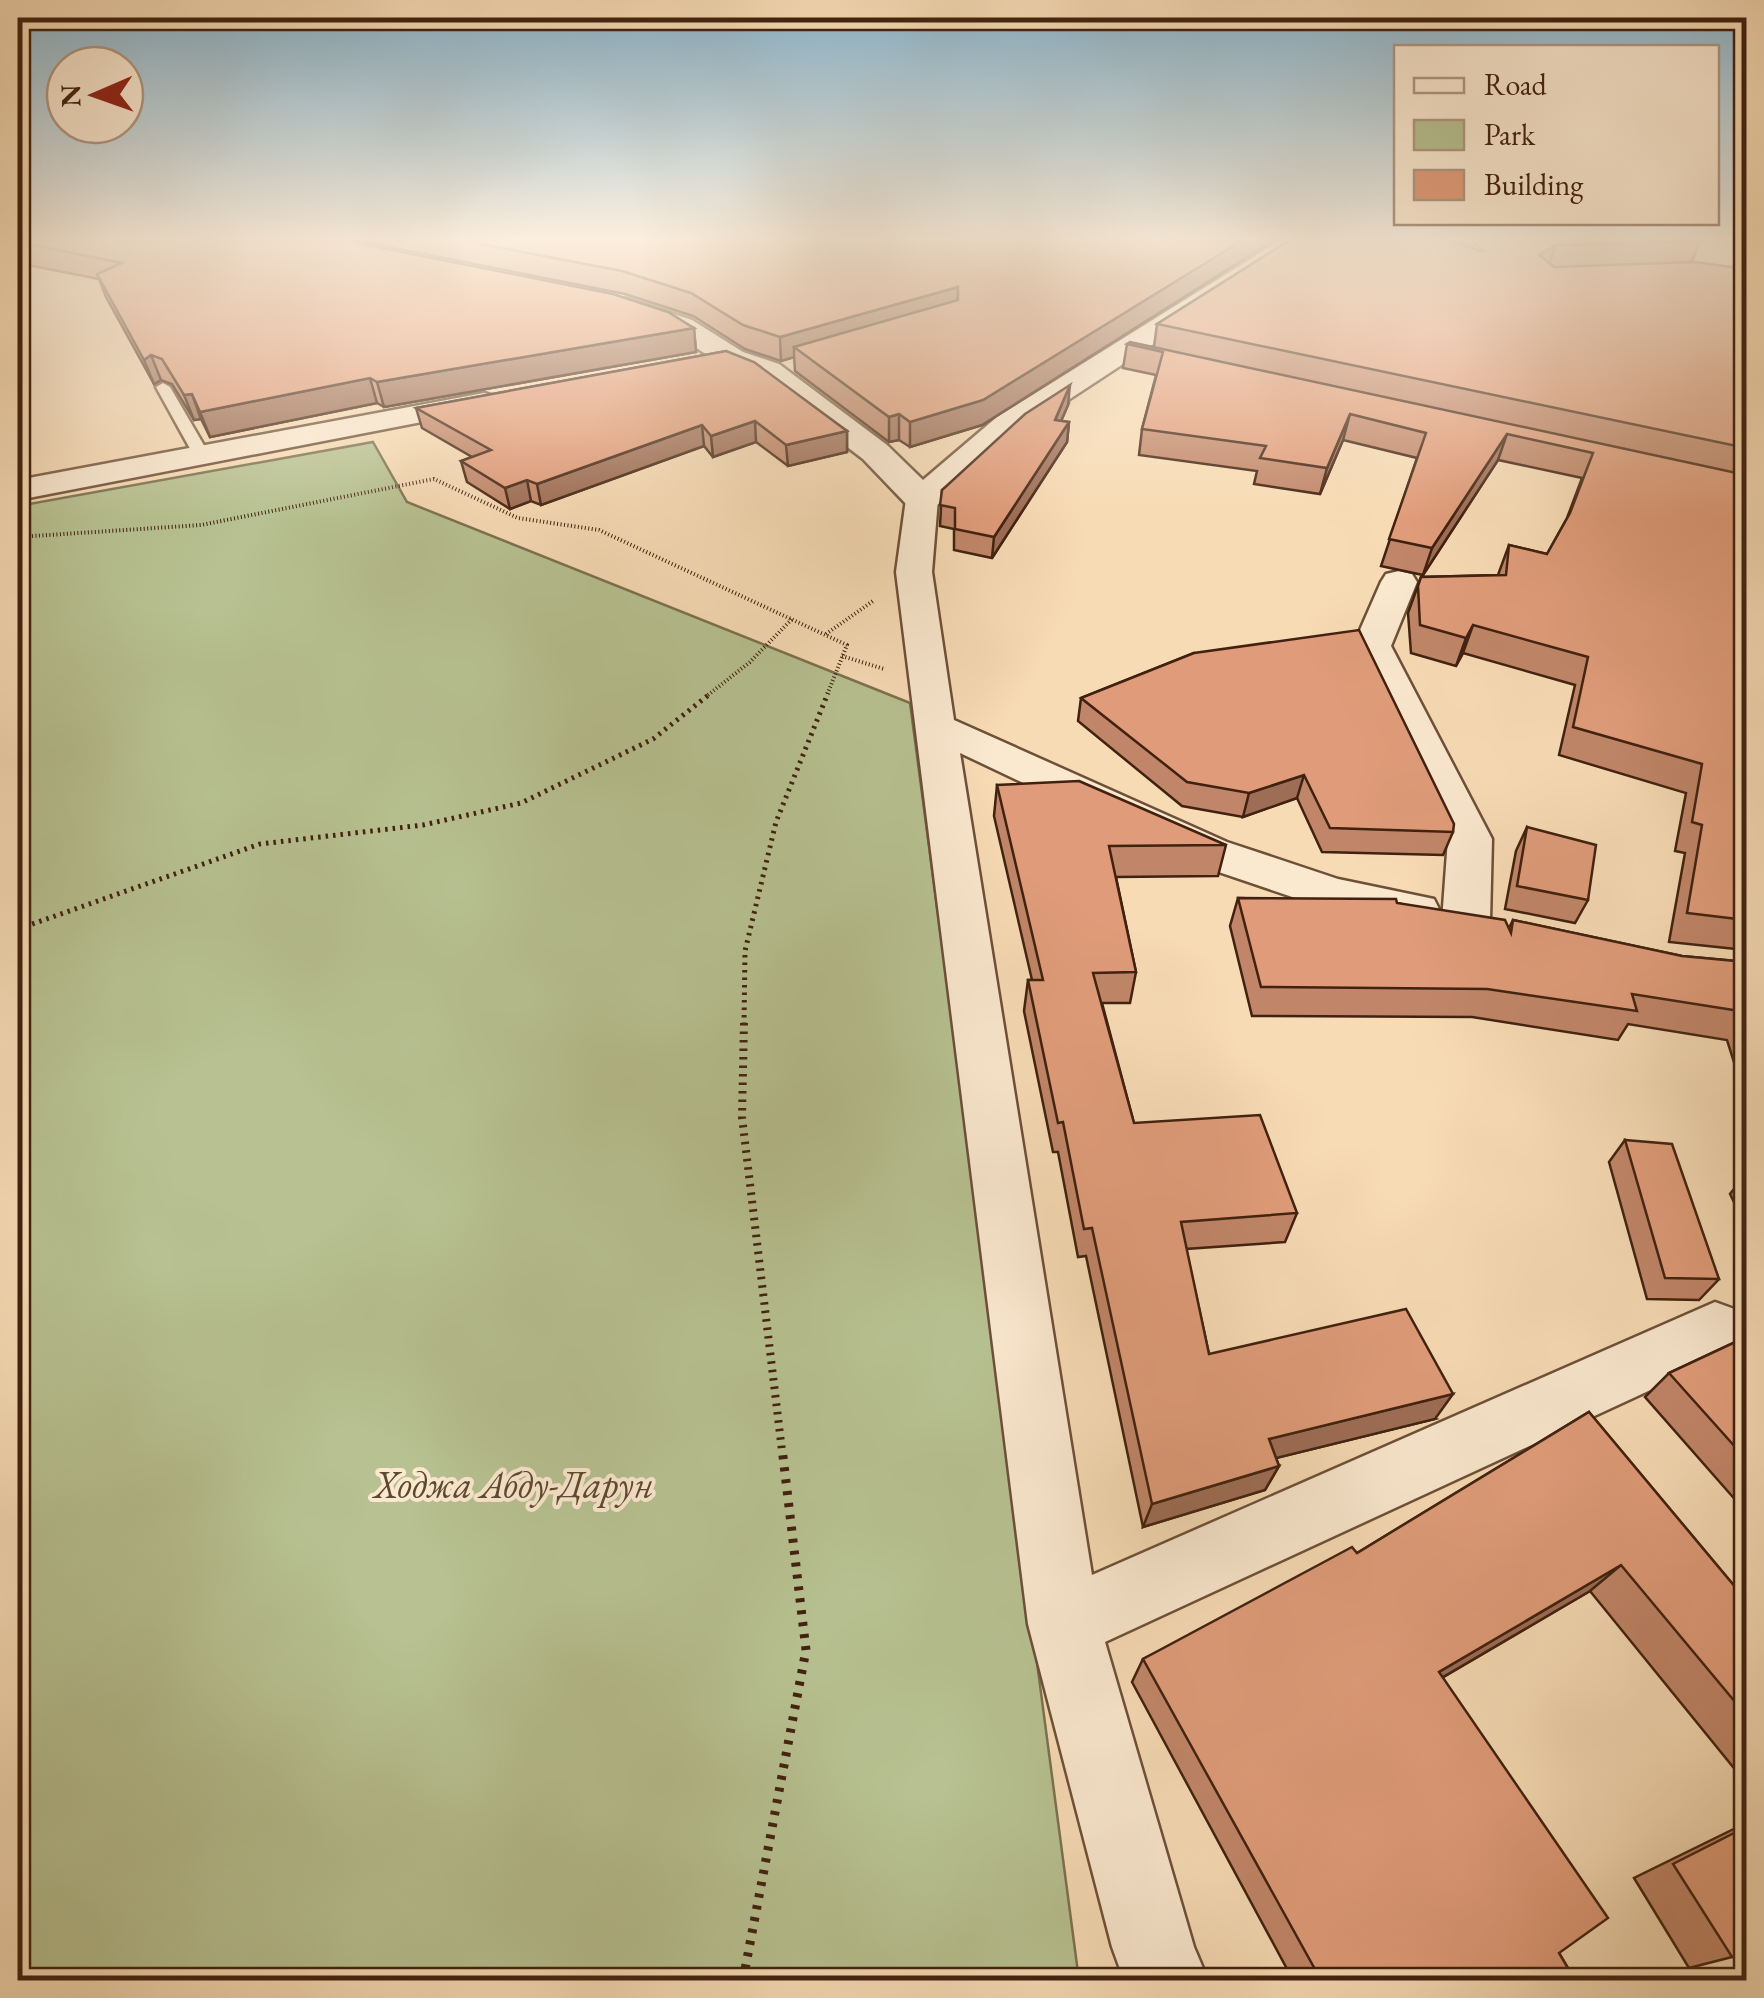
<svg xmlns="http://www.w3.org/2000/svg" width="1764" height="1998" viewBox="0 0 1764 1998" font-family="'EB Garamond',serif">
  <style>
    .green { fill: #b7c191; stroke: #7c7150; stroke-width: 2.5 }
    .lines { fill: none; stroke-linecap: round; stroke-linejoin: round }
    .service-casing { stroke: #6e5038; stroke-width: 5 }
    .minor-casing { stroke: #6e5038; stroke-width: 5 }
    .tertiary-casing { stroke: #6e5038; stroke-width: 5 }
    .path-far3 { stroke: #41210f; stroke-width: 4; stroke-dasharray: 1 2.5; stroke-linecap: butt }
    .path-far2 { stroke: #41210f; stroke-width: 5; stroke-dasharray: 2.5 5; stroke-linecap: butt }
    .path-far1 { stroke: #41210f; stroke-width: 8; stroke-dasharray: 2.5 6; stroke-linecap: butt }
    .path { stroke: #41210f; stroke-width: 9; stroke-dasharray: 4 8; stroke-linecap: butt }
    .service { fill: #fae8cf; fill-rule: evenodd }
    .minor { fill: #fae8cf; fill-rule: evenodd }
    .tertiary { fill: #fae8cf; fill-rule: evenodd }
    .wall { fill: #c18669; stroke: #41210f; stroke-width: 2.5 }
    .shaded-wall { fill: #9d6d55; stroke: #41210f; stroke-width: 2.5 }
    .building { fill: #e09c7a; stroke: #41210f; stroke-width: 2.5 }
    .labels { text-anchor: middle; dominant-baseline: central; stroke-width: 8; stroke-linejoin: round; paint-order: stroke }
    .near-park-label { font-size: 38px; font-style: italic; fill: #5e4930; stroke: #fae8cf }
  </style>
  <rect width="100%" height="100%" fill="#f7dbb5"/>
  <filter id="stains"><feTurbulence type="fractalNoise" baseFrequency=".002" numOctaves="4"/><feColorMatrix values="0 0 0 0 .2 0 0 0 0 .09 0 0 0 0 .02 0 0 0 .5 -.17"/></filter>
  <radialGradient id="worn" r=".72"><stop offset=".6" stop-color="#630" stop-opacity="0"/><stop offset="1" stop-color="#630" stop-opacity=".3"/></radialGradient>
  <polygon class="green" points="373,442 407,502 910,703 1079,1980 18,1980 18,506"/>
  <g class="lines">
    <g class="service-casing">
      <polygon id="service" points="163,383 170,387 209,454 207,457 193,454 156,387"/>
    </g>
    <g class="minor-casing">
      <g id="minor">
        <polygon points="484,393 494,396 499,402 494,408 18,500 18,480"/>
        <polygon points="922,489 934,492 938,499 932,572 954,720 1227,842 1338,879 1434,899 1440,911 1434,923 1417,927 1316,905 1195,864 960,753 1092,1575 1715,1302 1737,1310 1746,1330 1737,1350 1105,1642 1194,1947 1208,1980 1124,1980 1112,1947 1028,1624 896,572 906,499 910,492"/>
        <polygon points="1399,571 1412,574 1417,582 1391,646 1492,839 1490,921 1483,933 1466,938 1449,933 1442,921 1448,839 1353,646 1381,582 1386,574"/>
      </g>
    </g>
    <g class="tertiary-casing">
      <polygon id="tertiary" points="1281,240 1312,240 1021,431 935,507 922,510 909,507 863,459 757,378 721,364 672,332 615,313 611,307 615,301 625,298 692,320 743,352 779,364 887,445 923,480 997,417"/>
    </g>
    <g class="path-far3">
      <polyline points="18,537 201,525 434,479 518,518 599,530 847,645 827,695"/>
      <polyline points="826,634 873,601"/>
      <polyline points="842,656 884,669"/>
      <polyline points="708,695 750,662 792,619"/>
    </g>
    <g class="path-far2">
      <polyline points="18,929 260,844 423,825 521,803 653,739 711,693"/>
      <polyline points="744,1025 745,951 776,822 828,693"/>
    </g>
    <polyline class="path-far1" points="744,1023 742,1117 782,1451"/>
    <polyline class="path" points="743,1980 806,1650 782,1448"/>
    <use href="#service" class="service"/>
    <use href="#minor" class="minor"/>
    <use href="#tertiary" class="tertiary"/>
  </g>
  <g class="wall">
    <polygon points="18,240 694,328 696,352 384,407 377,403 210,437 201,419 194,420 172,384 161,380 154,384 106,297 99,279 18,263"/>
    <polygon points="354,240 1274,240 982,425 910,447 899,440 889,442 795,371 794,357 781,361 745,349 693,316 625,294"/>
    <polygon points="1290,240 1700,240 1692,262 1746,269 1746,950 1669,942 1685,853 1675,851 1686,793 1559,755 1575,685 1463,653 1456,666 1411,653 1408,613 1421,577 1498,575 1509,545 1547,554 1567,518 1582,478 1498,460 1423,575 1381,566 1417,458 1343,440 1320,494 1254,484 1257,471 1139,455 1142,429 1156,375 1123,368 1127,344 1154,347 1157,324"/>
    <polygon points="726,351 847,431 847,452 788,466 756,442 713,457 704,446 541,505 531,501 510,509 467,482 461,461 472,457 422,428 416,408"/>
    <polygon points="1068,405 1061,421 1069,422 1067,442 992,558 954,550 954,529 940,526 942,490"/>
    <polygon points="1194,653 1453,832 1443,855 1322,852 1297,798 1243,817 1182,806 1078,721 1081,698"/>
    <polygon points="997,785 1226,845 1218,876 1116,877 1136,972 1130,1003 1102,1003 1134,1123 1297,1213 1285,1242 1186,1249 1209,1354 1435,1419 1276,1458 1279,1466 1265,1490 1143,1527 1086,1256 1078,1257 1058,1152 1053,1152 1024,1011 1028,980 1032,980 994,816"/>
    <polygon points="1527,827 1588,900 1575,923 1505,909 1516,851"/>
    <polygon points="1238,898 1397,903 1509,928 1513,920 1682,956 1746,962 1746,1100 1727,1040 1628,1024 1618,1040 1472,1017 1252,1016 1230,926"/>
    <polygon points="1625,1140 1719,1279 1699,1300 1647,1299 1609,1162"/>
    <polygon points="1746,1174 1746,1227 1730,1194"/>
    <polygon points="1746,1337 1746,1512 1645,1397 1669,1373"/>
    <polygon points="1589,1412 1746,1600 1746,1783 1590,1591 1442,1678 1559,1953 1575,1980 1293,1980 1132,1682 1143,1659 1357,1553"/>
    <polygon points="1746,1823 1746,1950 1732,1957 1689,1968 1634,1878"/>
  </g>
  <g class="shaded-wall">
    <polygon points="1243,240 1274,240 982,425 910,447 910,422"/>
    <polygon points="1556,245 1548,267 1539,255"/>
    <polygon points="958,287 957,310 794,347 794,357 781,361 780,337"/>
    <polygon points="694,328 696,352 384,407 377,382"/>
    <polygon points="18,329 25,346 18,349"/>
    <polygon points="151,355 161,380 154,384 144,360"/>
    <polygon points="370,378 377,403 210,437 200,412"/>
    <polygon points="1070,385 1068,405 1053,440 1055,420"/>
    <polygon points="192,394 201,419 194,420 184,395"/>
    <polygon points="899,414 899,440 889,442 889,417"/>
    <polygon points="1350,414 1343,440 1320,494 1327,468"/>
    <polygon points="755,421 756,442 713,457 711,436"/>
    <polygon points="1069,422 1067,442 992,558 994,537"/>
    <polygon points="702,425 704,446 541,505 537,484"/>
    <polygon points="847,431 847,452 788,466 786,445"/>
    <polygon points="1507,434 1498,460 1423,575 1432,548"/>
    <polygon points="527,480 531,501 510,509 505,488"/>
    <polygon points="1473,625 1463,653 1456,666 1466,638"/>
    <polygon points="1304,775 1297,798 1243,817 1249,793"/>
    <polygon points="1453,1394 1435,1419 1256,1463 1269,1439"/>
    <polygon points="1279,1466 1265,1490 1143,1527 1152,1504"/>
    <polygon points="1621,1565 1590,1591 1414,1694 1439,1672"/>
  </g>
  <g class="building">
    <polygon points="18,240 342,240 613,294 668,312 694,328 377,382 370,378 200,412 192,394 184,395 162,359 151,355 144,360 97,274 122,263 18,242"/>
    <polygon points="460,240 1243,240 983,400 910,422 899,414 889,417 794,347 958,300 958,287 780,337 743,325 691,293 622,271"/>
    <polygon points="1290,240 1448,240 1484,252 1471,240 1700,240 1701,242 1556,245 1539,255 1554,267 1694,262 1746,269 1746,448 1157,324"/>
    <polygon points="1130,342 1746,475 1746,920 1687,913 1702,825 1692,822 1702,764 1573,727 1588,657 1473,625 1466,638 1420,625 1418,586 1421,577 1506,575 1509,545 1547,554 1570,513 1593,453 1507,434 1432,548 1389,539 1426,433 1350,414 1327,468 1260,458 1266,446 1142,429 1163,352 1127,344"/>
    <polygon points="726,351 754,362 847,431 786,445 755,421 711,436 702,425 537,484 527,480 505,488 461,461 491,450 416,408"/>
    <polygon points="1070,385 1055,420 1069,422 994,537 955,529 955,508 940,505 942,490 1025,414"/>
    <polygon points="1359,630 1454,824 1453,832 1330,828 1304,775 1249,793 1187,782 1081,698 1194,653"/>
    <polygon points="1079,781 1226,845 1109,846 1136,972 1093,973 1134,1123 1260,1115 1297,1213 1181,1222 1209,1354 1406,1309 1453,1394 1269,1439 1279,1466 1152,1504 1092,1228 1084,1229 1063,1122 1058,1123 1028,980 1043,980 997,785"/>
    <polygon points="1527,827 1596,845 1588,900 1517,886"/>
    <polygon points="1238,898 1396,899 1397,903 1505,920 1511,933 1513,920 1682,956 1746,962 1746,1012 1632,994 1637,1011 1487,989 1261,987"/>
    <polygon points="1625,1140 1672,1144 1719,1279 1665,1278"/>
    <polygon points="1746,1337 1746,1459 1669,1373"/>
    <polygon points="1589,1412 1746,1600 1746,1715 1621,1565 1439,1672 1608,1918 1559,1953 1575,1980 1321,1980 1143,1659 1352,1547 1357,1553"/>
    <polygon points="1746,1827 1746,1950 1732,1957 1673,1864"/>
  </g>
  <linearGradient id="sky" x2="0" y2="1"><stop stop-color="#8ab7d1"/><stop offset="0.46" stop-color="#fbefde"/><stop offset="1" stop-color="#fbefde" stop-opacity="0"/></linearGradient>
  <rect width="1764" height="519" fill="url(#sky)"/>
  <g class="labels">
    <g class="near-park-label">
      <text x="514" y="1483">Ходжа Абду-Дарун</text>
    </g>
  </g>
  <rect width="1764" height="1998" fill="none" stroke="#f7dbb5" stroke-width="60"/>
  <rect x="20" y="20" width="1724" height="1958" fill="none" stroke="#41210f" stroke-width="5"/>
  <rect x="30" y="30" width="1704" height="1938" fill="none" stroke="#41210f" stroke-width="2.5"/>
  <rect x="1394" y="45" width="325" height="180" fill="#fae8cf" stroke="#b09882" stroke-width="2.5"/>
  <rect x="1414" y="78" width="50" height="15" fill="#fae8cf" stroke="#b09882" stroke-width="2.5"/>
  <text x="1484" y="95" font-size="30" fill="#41210f">Road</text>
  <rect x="1414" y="120" width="50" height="30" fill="#b7c191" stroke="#b09882" stroke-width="2.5"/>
  <text x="1484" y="145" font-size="30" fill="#41210f">Park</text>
  <rect x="1414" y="170" width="50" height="30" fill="#e09c7a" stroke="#b09882" stroke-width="2.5"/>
  <text x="1484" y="195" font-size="30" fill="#41210f">Building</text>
  <g transform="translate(95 95) rotate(268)"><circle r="48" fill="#fae8cf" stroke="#b09882" stroke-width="2.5"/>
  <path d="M0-8L18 38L0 25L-18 38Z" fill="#8f2418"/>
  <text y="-15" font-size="28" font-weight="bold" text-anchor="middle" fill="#41210f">N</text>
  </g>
  <rect width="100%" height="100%" filter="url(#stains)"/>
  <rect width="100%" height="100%" fill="url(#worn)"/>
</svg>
